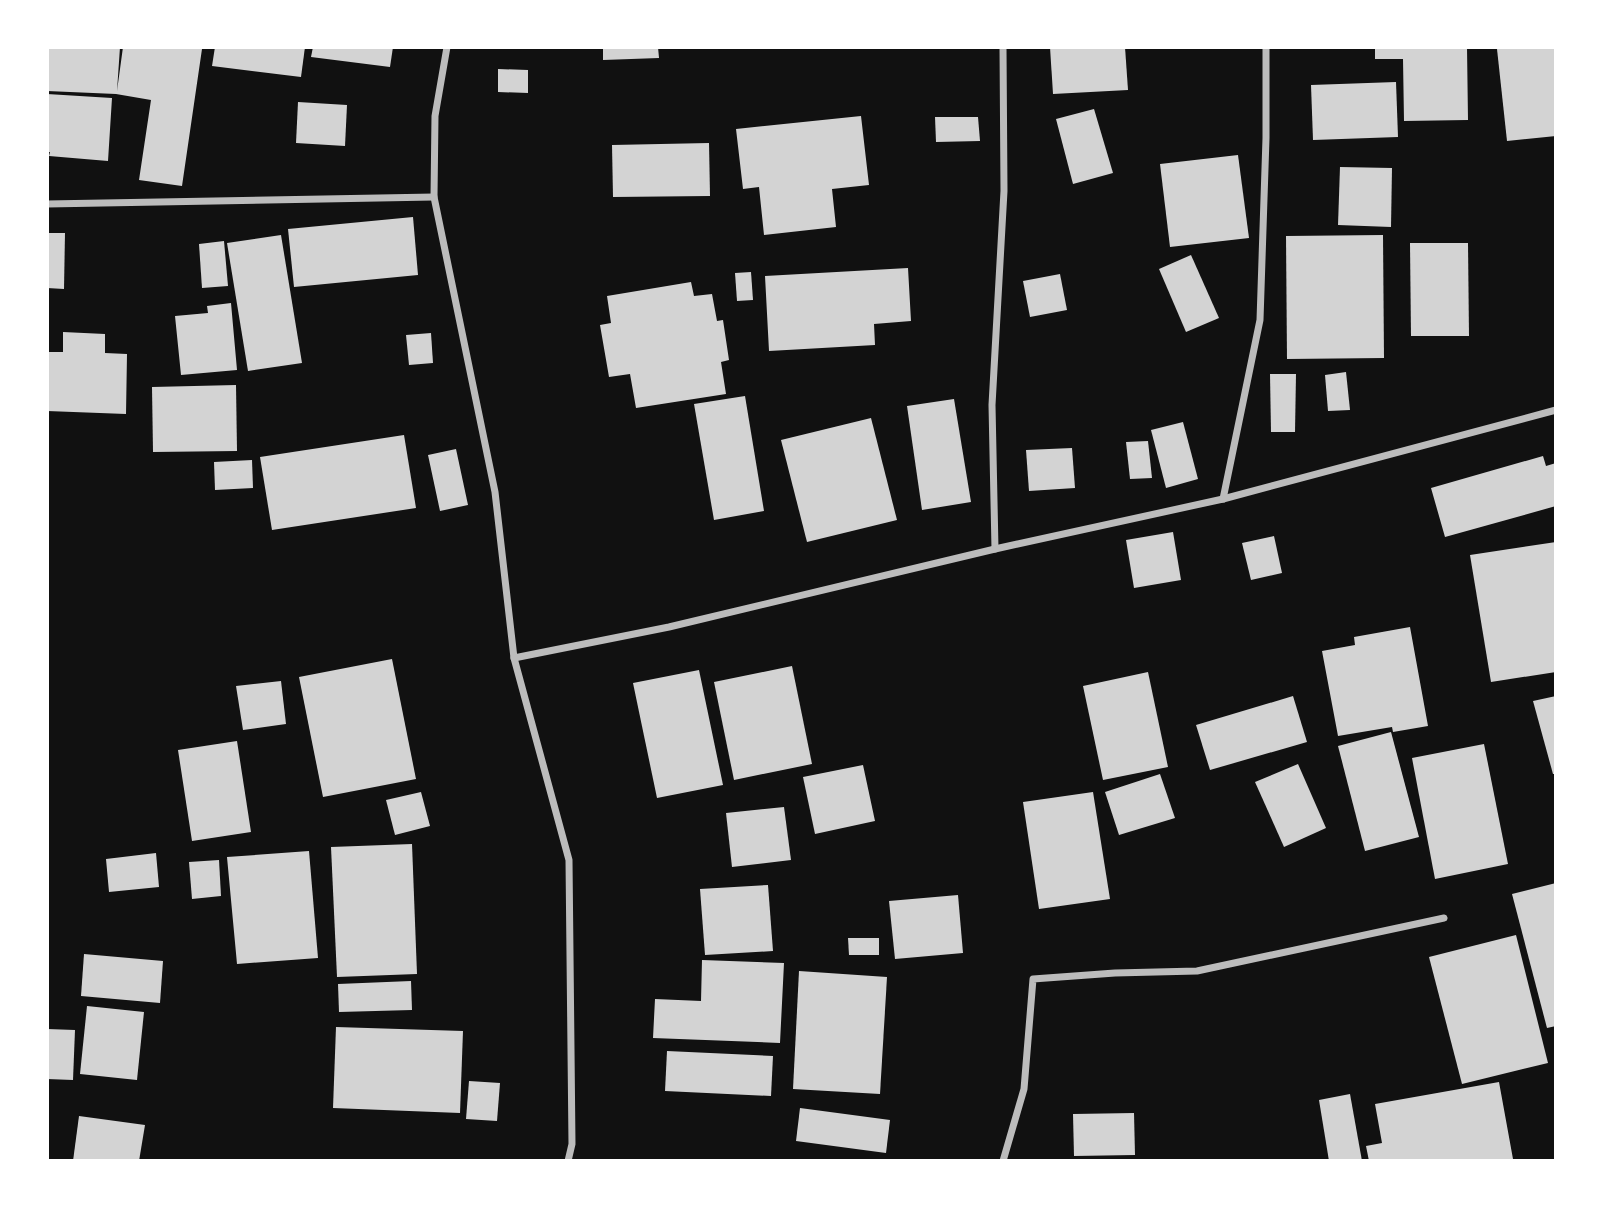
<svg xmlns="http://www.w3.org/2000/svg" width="1603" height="1208" viewBox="0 0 1603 1208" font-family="'Noto Serif',serif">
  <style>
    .building { fill: #d3d3d3 }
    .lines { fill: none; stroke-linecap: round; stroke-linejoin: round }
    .minor { stroke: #bcbcbc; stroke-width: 7 }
  </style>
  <rect width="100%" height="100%" fill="#111"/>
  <g class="building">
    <polygon points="47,47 120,47 117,91 123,47 202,49 182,186 139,180 151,100 116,94 47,91"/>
    <polygon points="215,47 305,47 301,77 212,66"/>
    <polygon points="313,47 393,47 390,67 311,57"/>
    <polygon points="603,47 658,47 659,58 603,60"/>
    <polygon points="1050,47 1125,47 1128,90 1053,94"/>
    <polygon points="1375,47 1467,47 1468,120 1404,121 1403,59 1375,59"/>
    <polygon points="1512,47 1556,47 1556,136 1507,141 1497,49"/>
    <polygon points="498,69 528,70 528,93 498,92"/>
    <polygon points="1396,82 1398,137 1313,140 1311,85"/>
    <polygon points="47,94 112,98 108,161 49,156 50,152 47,152"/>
    <polygon points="298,102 347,105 345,146 296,143"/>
    <polygon points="1094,109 1113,173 1073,184 1056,119"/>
    <polygon points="861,116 869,185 832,189 836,227 764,235 759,187 743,189 736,129"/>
    <polygon points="935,117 978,117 980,141 936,142"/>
    <polygon points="709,143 710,196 613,197 612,145"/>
    <polygon points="1238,155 1249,238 1170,247 1160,164"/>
    <polygon points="1340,167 1392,168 1391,227 1338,225"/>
    <polygon points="413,217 418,275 294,287 288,229"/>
    <polygon points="47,233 65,233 64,289 47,288"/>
    <polygon points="281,235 302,363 248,371 227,243"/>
    <polygon points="1383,235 1384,358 1287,359 1286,236"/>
    <polygon points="224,241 228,286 202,288 199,244"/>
    <polygon points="1410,243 1468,243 1469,336 1411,336"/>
    <polygon points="1191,255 1219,318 1186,332 1159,269"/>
    <polygon points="908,268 911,321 874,324 875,345 769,351 765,276"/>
    <polygon points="751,272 753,300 737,301 735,273"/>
    <polygon points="1060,274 1067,310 1030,317 1023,281"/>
    <polygon points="691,282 694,296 712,294 717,321 723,320 729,360 721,362 726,394 636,408 630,374 609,377 600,325 611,323 607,296"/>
    <polygon points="231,303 237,370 181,375 175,316 208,313 207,306"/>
    <polygon points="63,332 105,334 105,353 127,354 126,414 47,411 47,352 63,352"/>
    <polygon points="431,333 433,363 409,365 406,335"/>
    <polygon points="1346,372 1350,410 1328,411 1325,375"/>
    <polygon points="1270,374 1296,374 1295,432 1271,432"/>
    <polygon points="236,385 237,451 153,452 152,387"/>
    <polygon points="745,396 764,511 714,520 694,404"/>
    <polygon points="954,399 971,502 922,510 907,406"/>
    <polygon points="871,418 897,520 807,542 781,440"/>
    <polygon points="1183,422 1198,479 1166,488 1151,430"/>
    <polygon points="404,435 416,508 272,530 260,457"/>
    <polygon points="1148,441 1152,478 1130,479 1126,442"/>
    <polygon points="1072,448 1075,488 1029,491 1026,450"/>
    <polygon points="456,449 468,505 440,511 428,455"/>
    <polygon points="1543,456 1546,466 1556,463 1556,506 1445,537 1431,488"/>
    <polygon points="252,460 253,488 215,490 214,462"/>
    <polygon points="1173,532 1181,580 1134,588 1126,540"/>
    <polygon points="1274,536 1282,573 1251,580 1242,543"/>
    <polygon points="1556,542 1556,672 1491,682 1470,555"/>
    <polygon points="1410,627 1428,726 1393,732 1392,727 1338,736 1322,651 1355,645 1354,637"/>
    <polygon points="392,659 416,779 323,797 299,677"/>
    <polygon points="792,666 812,764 734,780 714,682"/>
    <polygon points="699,670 723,785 657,798 633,683"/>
    <polygon points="1148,672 1168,767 1103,780 1083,686"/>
    <polygon points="281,681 286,724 243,730 236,686"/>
    <polygon points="1293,696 1307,742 1210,770 1196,725"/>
    <polygon points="1556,696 1556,774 1553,774 1533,701"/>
    <polygon points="1391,732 1419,837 1365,851 1338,746"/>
    <polygon points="237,741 251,832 192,841 178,750"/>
    <polygon points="1484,744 1508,864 1435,879 1412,758"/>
    <polygon points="1298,764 1326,828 1284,847 1255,782"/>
    <polygon points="863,765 875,821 815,834 803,777"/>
    <polygon points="1160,774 1175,818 1119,835 1105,792"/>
    <polygon points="421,792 430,826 395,835 386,800"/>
    <polygon points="1093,792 1110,899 1039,909 1023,802"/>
    <polygon points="784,807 791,860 732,867 726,813"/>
    <polygon points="412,844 417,974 337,977 331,847"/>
    <polygon points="309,851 318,958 237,964 227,857"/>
    <polygon points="156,853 159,887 109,892 106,859"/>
    <polygon points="219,860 221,896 192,899 189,862"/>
    <polygon points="1556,883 1556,1026 1547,1028 1512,894"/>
    <polygon points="768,885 773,951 705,955 700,889"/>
    <polygon points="958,895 963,953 895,959 889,901"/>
    <polygon points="1516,935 1548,1063 1462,1084 1429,957"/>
    <polygon points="848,938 879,938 879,955 849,955"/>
    <polygon points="84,954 163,961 160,1003 81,996"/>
    <polygon points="702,960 784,963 780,1043 653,1038 655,999 701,1001"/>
    <polygon points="799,971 887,977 880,1094 793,1089"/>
    <polygon points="411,981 412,1010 339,1012 338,984"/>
    <polygon points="87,1006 144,1012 137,1080 80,1074"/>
    <polygon points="336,1027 463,1031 460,1113 333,1108"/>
    <polygon points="47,1029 75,1030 73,1080 47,1079"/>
    <polygon points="667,1051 773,1056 771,1096 665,1091"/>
    <polygon points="469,1081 500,1083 497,1121 466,1119"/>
    <polygon points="1499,1082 1513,1159 1369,1161 1366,1146 1382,1143 1375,1104"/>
    <polygon points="1350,1094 1362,1161 1329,1161 1319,1100"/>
    <polygon points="800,1108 890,1120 886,1153 796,1141"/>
    <polygon points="1134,1113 1135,1155 1074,1156 1073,1114"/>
    <polygon points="79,1116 145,1125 139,1161 73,1161"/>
  </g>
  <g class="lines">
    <g class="minor">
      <polyline points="447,47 435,116 434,197 495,492 514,658 569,860 572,1144 568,1161"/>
      <polyline points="47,204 434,197"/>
      <polyline points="1223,499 1260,320 1266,138 1266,47"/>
      <polyline points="995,549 992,405 1004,191 1003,47"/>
      <polyline points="514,658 669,627 995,549 1223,499 1556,410"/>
      <polyline points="1003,1161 1024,1089 1033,979 1115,973 1197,971 1444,918"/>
    </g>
  </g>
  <rect width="1603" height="1208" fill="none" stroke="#ffffff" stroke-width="98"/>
</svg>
